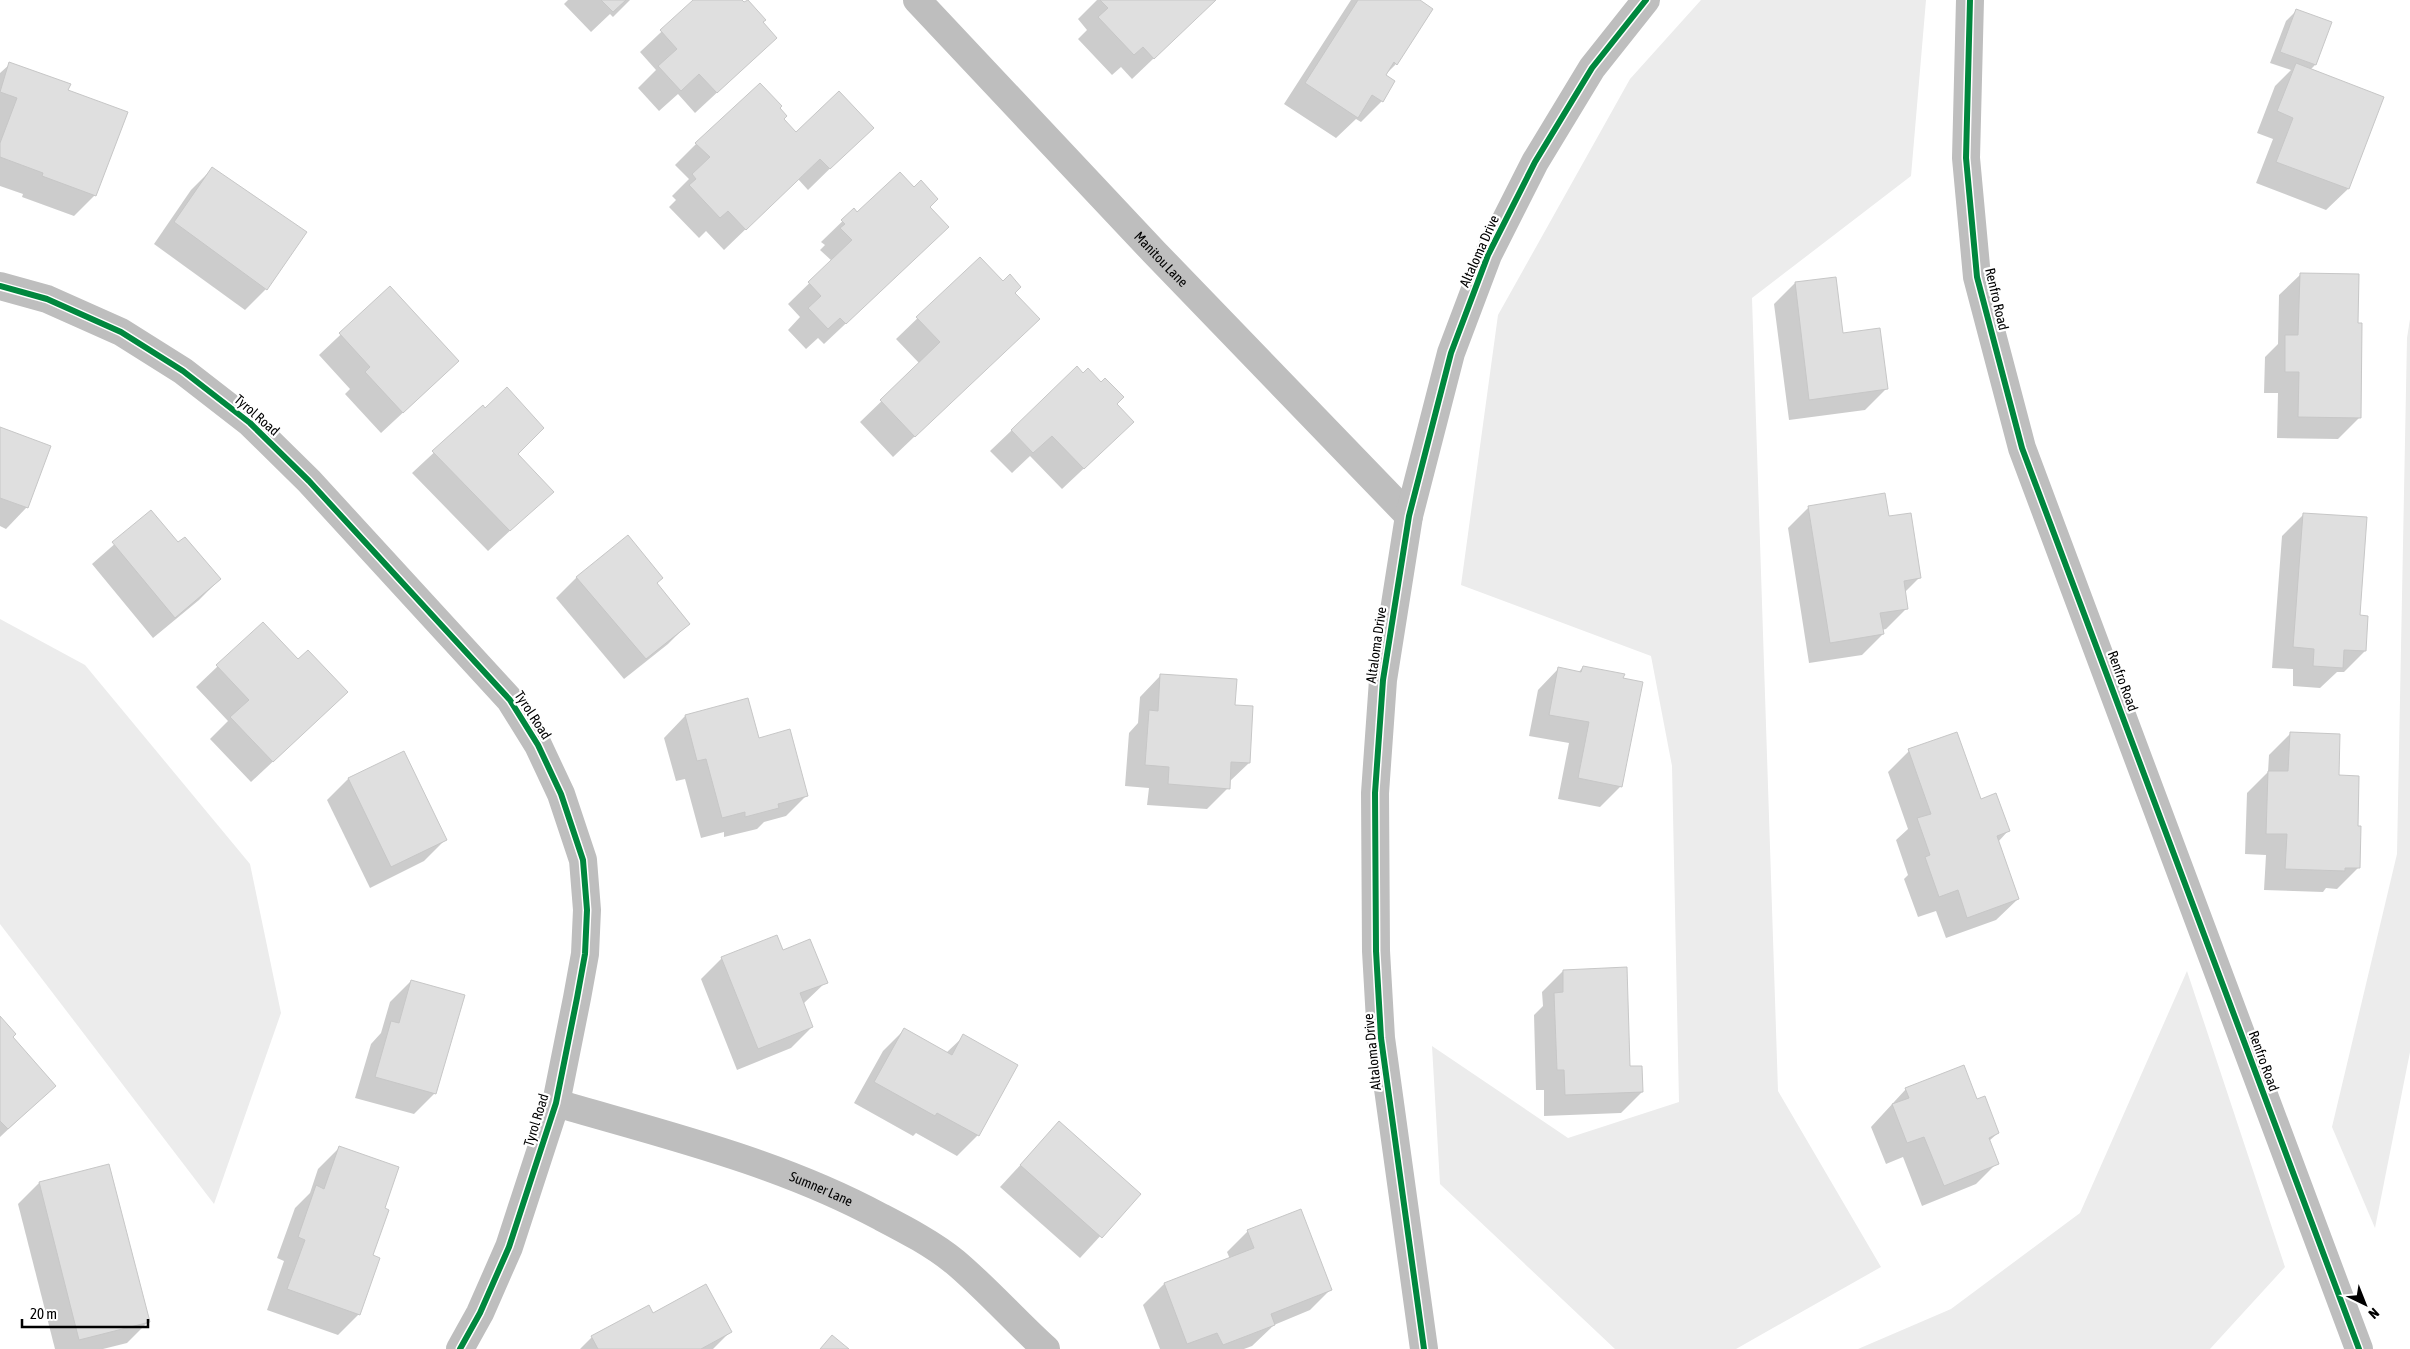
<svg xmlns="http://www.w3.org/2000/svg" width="2410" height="1349" viewBox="0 0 2410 1349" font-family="'Asap Condensed',sans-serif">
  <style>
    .green { fill: #ececec }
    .shadow { fill: #0003 }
    .building { fill: #dfdfdf; stroke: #c7c7c7 }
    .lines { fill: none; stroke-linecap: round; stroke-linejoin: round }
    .minor { stroke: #bebebe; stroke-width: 28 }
    .cycleway-casing { stroke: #fff; stroke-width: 9 }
    .cycleway { stroke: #00873e; stroke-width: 6 }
    .labels { text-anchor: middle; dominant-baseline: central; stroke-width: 4.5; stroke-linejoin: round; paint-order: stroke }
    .street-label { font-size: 14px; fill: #000; stroke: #fff }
  </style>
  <rect width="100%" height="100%" fill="#fff"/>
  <g class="green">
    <polygon points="1701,0 1926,0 1911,176 1752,298 1778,1091 1881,1267 1736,1349 1615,1349 1440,1184 1432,1046 1568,1138 1679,1102 1672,766 1651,656 1461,585 1498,315 1630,79"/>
    <polygon points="2410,319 2410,1052 2375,1228 2332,1127 2397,854 2407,338"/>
    <polygon points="0,619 85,665 250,864 281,1013 214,1204 0,924"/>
    <polygon points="2187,971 2285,1267 2210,1349 1858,1349 1951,1309 2080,1213"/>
  </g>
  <g class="shadow">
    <polygon points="568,0 630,0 613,17 610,14 591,32 564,4"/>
    <polygon points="695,0 740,0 776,38 695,113 678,94 659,111 638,88 656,70 640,52"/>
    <polygon points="1097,0 1215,0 1132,79 1121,67 1112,75 1078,39 1087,30 1078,19"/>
    <polygon points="1351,0 1418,0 1396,64 1384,76 1382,101 1361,122 1356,119 1336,138 1284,104"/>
    <polygon points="2296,11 2330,23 2315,65 2310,70 2382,98 2348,189 2326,210 2256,183 2273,139 2257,133 2275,86 2291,70 2270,63 2286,21"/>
    <polygon points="10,64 67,91 95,195 74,216 22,197 23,194 0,186 0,73"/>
    <polygon points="783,119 796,134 851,148 808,190 798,179 724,250 706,231 699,238 669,207 676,200 672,196 689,179 675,165 696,144"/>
    <polygon points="212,169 266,289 245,310 154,244 191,190"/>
    <polygon points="914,188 928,207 926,248 824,344 818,338 806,349 788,330 800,317 788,304 832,261 820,250 825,245 821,242 854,210 857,213"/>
    <polygon points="980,258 1014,293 1017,339 893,457 860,422 920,364 896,339"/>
    <polygon points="2301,274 2357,325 2359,418 2338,439 2277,438 2278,393 2264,393 2265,357 2278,344 2279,295"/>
    <polygon points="1835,278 1842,334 1886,389 1865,410 1789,420 1774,304 1795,283"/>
    <polygon points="390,288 436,382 381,433 345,394 350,389 319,355"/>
    <polygon points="1077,368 1115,404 1111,443 1062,489 1030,456 1012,473 990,451"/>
    <polygon points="483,407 517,454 552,492 488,551 412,473"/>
    <polygon points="0,428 27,507 6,529 0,526"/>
    <polygon points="1809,507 1887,518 1920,577 1904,593 1907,608 1886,629 1882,630 1883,634 1862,655 1809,663 1788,528"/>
    <polygon points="151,512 178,544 220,579 199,600 153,638 92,564"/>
    <polygon points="2303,515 2358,617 2365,651 2344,672 2337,672 2320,688 2293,686 2293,669 2272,668 2282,536"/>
    <polygon points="577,577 656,583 689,623 668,644 624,679 556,598"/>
    <polygon points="263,623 325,713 251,782 210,739 228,721 196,687"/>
    <polygon points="1583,667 1621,786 1600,807 1558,799 1569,743 1529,736 1538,690 1559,668 1578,673"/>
    <polygon points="1161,675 1234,706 1249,763 1229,782 1228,788 1207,809 1147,805 1149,788 1125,786 1129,733 1138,723 1140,697"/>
    <polygon points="748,699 758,739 807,795 786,816 764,822 757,829 724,837 724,832 701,838 685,779 676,781 664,738 685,716"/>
    <polygon points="2290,734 2337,777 2357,827 2358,868 2337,889 2326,888 2323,892 2264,890 2266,855 2245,854 2247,793 2268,772 2269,755"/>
    <polygon points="1909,751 2008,831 1998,842 2018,899 1996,920 1946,938 1936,911 1918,917 1904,879 1908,875 1896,840 1908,829 1888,772"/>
    <polygon points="403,752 445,840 424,861 370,888 327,800 348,779"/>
    <polygon points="782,952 826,982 803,1004 812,1027 791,1048 737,1070 701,979 722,958"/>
    <polygon points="1563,971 1629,1067 1642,1092 1621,1113 1544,1116 1544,1090 1536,1090 1534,1015 1543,1006 1542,992"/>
    <polygon points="411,981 435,1093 414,1114 355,1098 371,1044 381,1033 390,1002"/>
    <polygon points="0,1018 11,1037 54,1086 0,1137"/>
    <polygon points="904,1030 946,1053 964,1036 1017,1065 978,1135 957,1156 916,1133 913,1136 854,1103 883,1051"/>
    <polygon points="1906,1089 1977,1100 1998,1133 1989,1141 1997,1163 1976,1184 1922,1206 1903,1157 1886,1164 1871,1127"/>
    <polygon points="1059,1123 1139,1194 1080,1258 1000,1187"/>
    <polygon points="339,1148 383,1208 359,1314 338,1335 267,1310 284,1261 277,1258 295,1208 310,1193 318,1169"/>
    <polygon points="39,1183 148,1322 127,1343 103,1349 55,1349 18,1204"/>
    <polygon points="1248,1231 1331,1289 1310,1310 1274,1325 1252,1346 1244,1349 1160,1349 1143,1305 1164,1284 1230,1259 1227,1252"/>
    <polygon points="653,1314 730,1332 713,1349 580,1349 592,1337"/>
  </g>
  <g class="building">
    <polygon points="601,0 626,0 613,12"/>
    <polygon points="693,0 742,0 744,2 748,0 766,20 763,22 777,38 717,93 699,74 681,91 658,66 677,49 660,30"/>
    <polygon points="1100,0 1216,0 1154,59 1143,47 1134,55 1098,17 1108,8"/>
    <polygon points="1358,0 1420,0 1433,9 1397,65 1394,62 1386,75 1395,81 1383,102 1372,95 1358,118 1305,83"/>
    <polygon points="2296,9 2332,22 2316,65 2280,52"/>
    <polygon points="9,62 71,84 68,90 128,112 96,196 42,176 43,173 0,157 0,143 17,98 0,92"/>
    <polygon points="2296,63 2384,97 2349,189 2276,162 2293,118 2277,111"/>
    <polygon points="760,83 782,106 780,108 787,116 784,119 796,132 839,91 874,128 830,169 820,159 746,230 728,211 720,218 689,185 696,179 692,174 710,157 695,143"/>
    <polygon points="212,167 307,232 267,290 174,222"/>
    <polygon points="900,172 914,187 921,180 938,199 930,207 949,227 846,324 840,318 828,329 808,308 821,296 808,282 852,240 840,228 845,224 841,220 854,208 857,212"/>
    <polygon points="980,257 1003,281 1010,274 1021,287 1015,293 1040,319 915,437 880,400 940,342 916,317"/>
    <polygon points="2300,273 2359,274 2358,323 2362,323 2361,418 2298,417 2299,372 2285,372 2285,335 2298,335"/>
    <polygon points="1836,277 1843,333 1880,328 1888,389 1809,400 1795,282"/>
    <polygon points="390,286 459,361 403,413 365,372 370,367 339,333"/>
    <polygon points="1077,366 1083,373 1088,368 1101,382 1105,378 1124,397 1117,404 1134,422 1084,469 1052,436 1033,453 1011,430"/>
    <polygon points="507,387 544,428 518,454 554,492 510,531 432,451 483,405 485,408"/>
    <polygon points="0,427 51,446 28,508 0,498"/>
    <polygon points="1885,493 1889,516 1911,513 1921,578 1904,581 1908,609 1880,613 1884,634 1830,643 1808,506"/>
    <polygon points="151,510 178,542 185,537 221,579 175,618 112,542"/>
    <polygon points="2303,513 2367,517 2360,615 2368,616 2366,651 2344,650 2343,668 2313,666 2314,649 2293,647"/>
    <polygon points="628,535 663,578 657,583 690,624 646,659 576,577"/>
    <polygon points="263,622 298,659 308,650 348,692 273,762 230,717 249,700 216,665"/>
    <polygon points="1583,666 1625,674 1623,678 1643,682 1622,787 1578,778 1589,722 1549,715 1558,667 1581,672"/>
    <polygon points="1160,674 1237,679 1235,705 1253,706 1250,763 1231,762 1230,789 1168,784 1169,767 1145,765 1149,710 1158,711"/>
    <polygon points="748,698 759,738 790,729 808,796 778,804 779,808 745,817 745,812 722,818 706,759 697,761 685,715"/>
    <polygon points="1957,732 1981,799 1996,793 2010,831 1997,836 2019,899 1967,918 1958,890 1939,897 1925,857 1930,855 1917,818 1931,814 1908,749"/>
    <polygon points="2290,732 2340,734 2339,775 2359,776 2358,826 2361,826 2360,868 2345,868 2345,871 2285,869 2287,834 2266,834 2268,771 2288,771"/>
    <polygon points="404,751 447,840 391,867 348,778"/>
    <polygon points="777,935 783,950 810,939 828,983 800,993 813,1027 758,1049 721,957"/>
    <polygon points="1627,967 1630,1066 1642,1066 1643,1092 1565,1095 1564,1070 1557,1070 1554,993 1563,992 1563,970"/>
    <polygon points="411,980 465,995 436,1094 375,1077 391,1021 399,1023"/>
    <polygon points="0,1016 16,1034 13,1037 56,1086 8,1129 0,1121"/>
    <polygon points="904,1028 952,1055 963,1034 1018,1065 979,1136 937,1113 935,1116 874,1082"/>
    <polygon points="1964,1065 1977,1099 1985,1096 1999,1133 1989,1138 1999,1164 1944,1186 1924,1137 1907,1143 1892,1104 1909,1098 1905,1088"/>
    <polygon points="1059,1121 1141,1194 1102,1238 1020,1165"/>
    <polygon points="339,1146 399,1167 385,1208 389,1210 373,1255 380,1258 360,1315 287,1289 305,1240 298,1237 316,1185 324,1189"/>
    <polygon points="109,1164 150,1322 79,1340 39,1182"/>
    <polygon points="1301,1209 1332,1290 1271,1314 1275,1325 1223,1345 1217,1333 1187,1344 1164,1283 1254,1248 1247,1230"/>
    <polygon points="706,1284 732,1332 701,1349 598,1349 591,1336 649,1305 653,1313"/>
    <polygon points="832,1335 849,1349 820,1349"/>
  </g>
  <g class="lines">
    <g class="minor">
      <path id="s1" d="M917,0L1155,253L1409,516"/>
      <polyline points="1970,0 1966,158 1977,277 2022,448 2359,1349"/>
      <polyline points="0,286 47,299 121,332 183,371 250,423 309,481 510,700 538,745 561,794 583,860 587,910 585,954 577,998 556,1103 509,1247 480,1313 460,1349"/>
      <path id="s2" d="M556,1103C666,1135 779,1162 881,1217C906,1230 933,1244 955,1262C987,1289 1015,1321 1046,1349"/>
      <polyline points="1424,1349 1381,1038 1376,951 1375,793 1383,680 1409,516 1451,353 1488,255 1535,162 1592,68 1646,0"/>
    </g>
    <g class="cycleway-casing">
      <g id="cycleway">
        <polyline points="1970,0 1966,158 1977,277 2022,448 2359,1349"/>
        <polyline points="0,286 47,299 121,332 183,371 250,423 309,481 510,700 538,745 561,794 583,860 587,910 585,954 577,998 556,1103 509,1247 480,1313 460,1349"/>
        <polyline points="1424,1349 1381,1038 1376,951 1375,793 1383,680 1409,516 1451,353 1488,255 1535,162 1592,68 1646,0"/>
      </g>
    </g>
    <use href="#cycleway" class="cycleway"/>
  </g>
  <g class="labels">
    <g class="street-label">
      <text transform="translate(1479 251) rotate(-66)">Altaloma Drive</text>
      <text stroke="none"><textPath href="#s1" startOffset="356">Manitou Lane</textPath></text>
      <text transform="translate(1997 299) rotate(77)">Renfro Road</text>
      <text transform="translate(257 415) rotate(41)">Tyrol Road</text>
      <text transform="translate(1376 645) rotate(-82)">Altaloma Drive</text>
      <text transform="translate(2123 681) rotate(70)">Renfro Road</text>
      <text transform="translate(533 715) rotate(57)">Tyrol Road</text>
      <text transform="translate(1372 1052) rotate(-96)">Altaloma Drive</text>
      <text transform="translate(2264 1061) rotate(70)">Renfro Road</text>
      <text transform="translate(536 1120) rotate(-73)">Tyrol Road</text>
      <text stroke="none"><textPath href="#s2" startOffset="279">Sumner Lane</textPath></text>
    </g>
  </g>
  <g transform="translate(2365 1304) rotate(137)" stroke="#ffffff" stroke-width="4" paint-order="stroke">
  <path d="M0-4L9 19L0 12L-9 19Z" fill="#000000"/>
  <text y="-8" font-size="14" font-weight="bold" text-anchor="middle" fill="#000000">N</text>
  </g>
  <path d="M22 1319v8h126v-8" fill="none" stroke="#000000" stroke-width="2.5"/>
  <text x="30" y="1319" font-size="15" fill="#000000" stroke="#ffffff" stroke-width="4" paint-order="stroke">20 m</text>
</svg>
